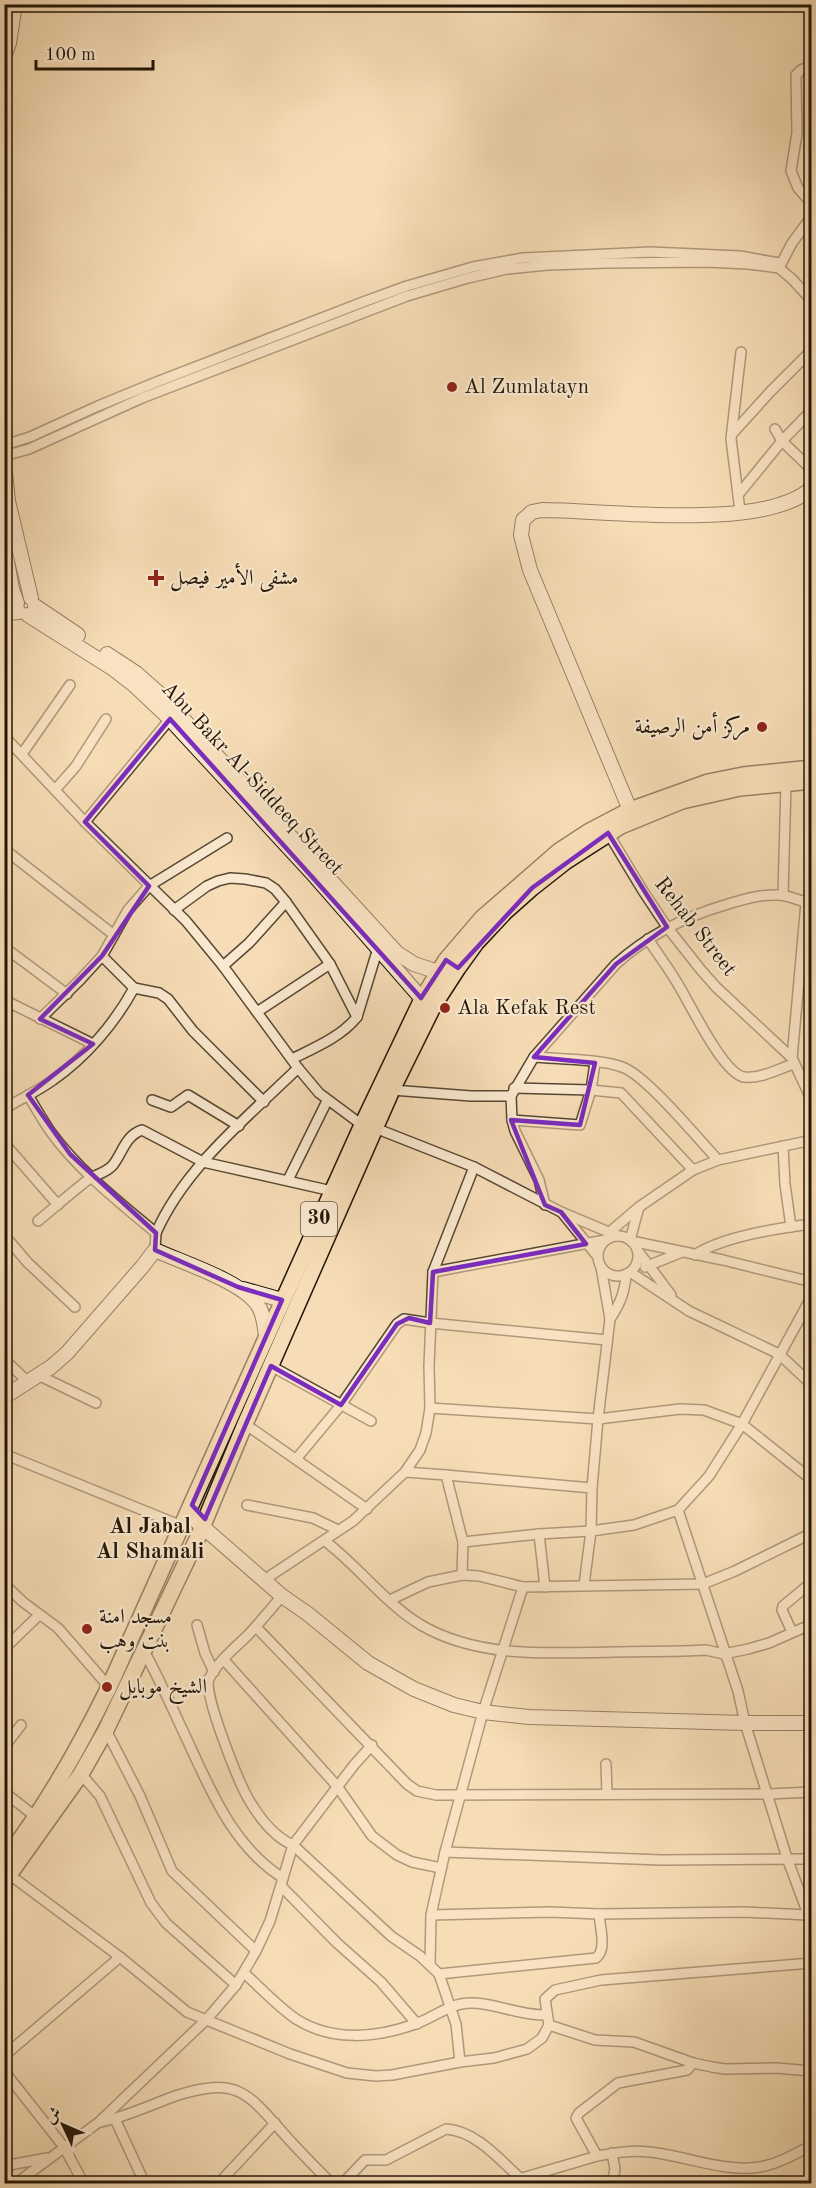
<svg xmlns="http://www.w3.org/2000/svg" width="816" height="2188" viewBox="0 0 816 2188" font-family="'Old Standard TT',Amiri,serif">
  <style>
    .lines { fill: none; stroke-linecap: round; stroke-linejoin: round }
    .street-casing { stroke: #574833; stroke-width: 12 }
    .secondary-casing { stroke: #221607; stroke-width: 16 }
    .primary-casing { stroke: #221607; stroke-width: 18 }
    .street { stroke: #fae9d0; stroke-width: 9 }
    .secondary { stroke: #fae9d0; stroke-width: 14 }
    .primary { stroke: #f7ddb7; stroke-width: 15 }
    .marked { fill: none; stroke: #7b2cbf; stroke-width: 4.5; stroke-linejoin: round }
    .poi-dot { fill: #8f2418; stroke: #fae9d0; stroke-width: 2 }
    .labels { text-anchor: middle; dominant-baseline: central; stroke-width: 4.5; stroke-linejoin: round; paint-order: stroke }
    .shield { fill: #fae9d0; stroke: #635543; stroke-width: 1.5 }
    .shield-label { font-size: 20px; font-weight: bold; fill: #221607 }
    .poi-label { font-size: 21px; fill: #221607; stroke: #fae9d0; text-anchor: start }
    .street-label { font-size: 21px; fill: #221607; stroke: #fae9d0 }
    .neighbourhood-label { font-size: 22px; font-weight: bold; fill: #221607; stroke: #fae9d0 }
  </style>
  <rect width="100%" height="100%" fill="#f7ddb7"/>
  <filter id="stains"><feTurbulence type="fractalNoise" baseFrequency=".00333" numOctaves="4"/><feColorMatrix values="0 0 0 0 .2 0 0 0 0 .09 0 0 0 0 .02 0 0 0 .5 -.17"/></filter>
  <radialGradient id="worn" r=".72"><stop offset=".6" stop-color="#630" stop-opacity="0"/><stop offset="1" stop-color="#630" stop-opacity=".3"/></radialGradient>
  <g class="lines">
    <g class="street-casing">
      <g id="street">
        <polyline points="812,65 801,70 796,75 797,133 791,171 798,188 812,204"/>
        <polyline points="779,268 792,243 812,216"/>
        <polyline points="775,429 782,441 812,470"/>
        <polyline points="732,434 771,391 812,350"/>
        <polyline points="4,445 30,437 98,406 154,383 363,302 407,286 473,267 523,258 650,252 740,256 779,263"/>
        <polyline points="4,456 29,449 142,398 407,296 468,278 507,269 548,265 607,263 707,262 748,264 779,268 792,279 812,301"/>
        <polyline points="738,495 782,441 812,410"/>
        <polyline points="740,511 731,439 741,352"/>
        <polyline points="4,736 85,822 186,921 223,966 298,1068 319,1093 362,1125"/>
        <polyline points="22,754 70,685"/>
        <polyline points="55,790 76,766 106,719"/>
        <polyline points="85,822 170,719"/>
        <polyline points="608,833 643,891 667,927 701,970 716,987 792,1058"/>
        <polyline points="4,849 114,935"/>
        <polyline points="783,895 786,783"/>
        <polyline points="806,903 792,1058 812,1101"/>
        <polyline points="174,910 207,886 218,881 230,878 245,879 266,883 275,889 286,902 330,964 357,1017"/>
        <path d="M648,939C657,953 667,966 676,981C689,1001 722,1073 744,1077C760,1079 779,1069 793,1064"/>
        <polyline points="4,947 67,994"/>
        <polyline points="223,966 249,943 286,902"/>
        <polyline points="134,988 159,993 168,999 193,1031 264,1102"/>
        <polyline points="4,1000 93,1044"/>
        <polyline points="257,1012 330,964"/>
        <polyline points="40,1019 80,980 102,956 128,910 149,886 227,838"/>
        <path d="M534,1057C559,1059 600,1059 622,1067C646,1075 698,1139 718,1160"/>
        <path d="M292,1059C314,1048 341,1037 357,1017L378,948"/>
        <polyline points="514,1088 591,1090 621,1093 693,1170"/>
        <polyline points="392,1090 471,1096 511,1096"/>
        <path d="M28,1095C35,1107 42,1119 50,1131C78,1170 119,1202 156,1233L155,1250"/>
        <polyline points="152,1100 171,1107 188,1095 239,1126"/>
        <path d="M4,1109C20,1099 38,1091 53,1080C86,1057 115,1023 134,988L102,956"/>
        <polyline points="512,1120 580,1125 591,1090 595,1063"/>
        <polyline points="375,1128 474,1167 561,1212 618,1236"/>
        <polyline points="4,1143 58,1205"/>
        <polyline points="783,1146 785,1184 791,1227"/>
        <polyline points="288,1180 327,1101"/>
        <path d="M545,1205L539,1180L515,1131L512,1120L511,1096L534,1057L616,964C648,935 684,917 725,905C744,899 761,894 780,895C791,896 801,902 812,903"/>
        <polyline points="563,1214 598,1257"/>
        <path d="M38,1221C55,1207 72,1192 89,1179C97,1174 106,1173 113,1165C123,1152 125,1136 142,1130L203,1162L332,1191"/>
        <path d="M156,1233C185,1167 247,1118 298,1068"/>
        <polyline points="4,1235 28,1263 75,1307"/>
        <circle cx="618" cy="1256" r="20"/>
        <polyline points="609,1238 611,1231 639,1207 693,1170 718,1160 812,1140"/>
        <polyline points="630,1240 639,1207"/>
        <polyline points="631,1241 723,1260 812,1282"/>
        <polyline points="638,1251 671,1295"/>
        <path d="M695,1255C722,1237 779,1228 812,1224"/>
        <path d="M601,1267L610,1319C620,1304 625,1292 626,1274"/>
        <polyline points="645,1267 682,1252"/>
        <polyline points="433,1272 605,1240"/>
        <polyline points="630,1272 689,1311 779,1354 812,1385"/>
        <polyline points="4,1359 27,1381"/>
        <polyline points="271,1366 371,1421"/>
        <polyline points="38,1375 96,1403"/>
        <polyline points="430,1408 598,1419 680,1409 704,1410 742,1424 812,1480"/>
        <polyline points="245,1424 367,1509"/>
        <polyline points="4,1454 182,1526"/>
        <polyline points="297,1458 341,1405 397,1324 404,1319 430,1323 607,1340"/>
        <polyline points="405,1472 446,1475 463,1542 462,1575"/>
        <polyline points="446,1475 592,1488"/>
        <polyline points="247,1505 313,1518 338,1530"/>
        <polyline points="678,1510 738,1691 745,1723 787,1858 812,1925"/>
        <polyline points="539,1534 545,1587"/>
        <path d="M325,1541C358,1566 386,1604 421,1625C479,1659 551,1653 614,1652C645,1651 675,1652 706,1650L724,1654L748,1649L769,1643L812,1624"/>
        <polyline points="463,1542 539,1534 591,1531 634,1525 678,1510 709,1476 742,1424 812,1296"/>
        <polyline points="270,1576 353,1521 405,1472 420,1450 426,1433 430,1408 429,1366 433,1272 474,1167"/>
        <polyline points="4,1584 23,1602 58,1628 109,1687"/>
        <polyline points="584,1585 591,1531 592,1488 598,1419 610,1319"/>
        <path d="M282,1596C271,1609 260,1622 249,1634C236,1647 217,1662 209,1679C203,1694 239,1783 249,1800C259,1817 274,1837 293,1845L391,1936L420,1956L439,1974L456,2024L460,2062"/>
        <polyline points="390,1600 428,1582 462,1575 479,1576 523,1587 703,1584 735,1571 812,1533"/>
        <polyline points="197,1625 205,1653 214,1672"/>
        <polyline points="256,1627 407,1784 417,1791 436,1795 768,1794 812,1792"/>
        <polyline points="792,1632 782,1610 783,1606 812,1582"/>
        <polyline points="4,1649 39,1615"/>
        <path d="M143,1649C160,1680 174,1712 189,1744C212,1794 235,1848 283,1878"/>
        <polyline points="224,1660 337,1786 372,1836 397,1855 412,1862 441,1868"/>
        <polyline points="106,1730 140,1796 172,1871 256,1951"/>
        <polyline points="4,1747 21,1725"/>
        <polyline points="606,1764 607,1793"/>
        <polyline points="81,1774 100,1796 151,1903 166,1923 236,1985"/>
        <polyline points="4,1792 36,1817"/>
        <polyline points="445,1852 661,1860 812,1859"/>
        <polyline points="10,1875 120,1957 187,2012 290,2054 347,2073 376,2076 392,2075 460,2062 494,2058 527,2049 542,2038 549,2025 545,1999 555,1990 601,1980 812,1963"/>
        <polyline points="281,1886 337,1943 381,1982 417,2024"/>
        <polyline points="431,1915 550,1912 599,1914 744,1912 808,1915"/>
        <polyline points="430,1965 431,1915 445,1852 483,1712 523,1587"/>
        <path d="M244,1973C261,1988 277,2006 296,2019C332,2042 377,2038 415,2024C431,2019 445,2007 461,2004C489,1999 516,2016 547,2015"/>
        <path d="M439,1974L596,1958C607,1950 600,1927 599,1914"/>
        <polyline points="549,2025 595,2040 634,2042 693,2063 712,2067 725,2069 776,2068 812,2071"/>
        <polyline points="4,2056 120,1957"/>
        <polyline points="4,2071 64,2147 84,2184"/>
        <polyline points="115,2119 145,2184"/>
        <path d="M100,2122C127,2117 152,2104 178,2095C237,2077 247,2092 284,2134C299,2151 315,2167 332,2184"/>
        <polyline points="597,2156 576,2118 579,2113 618,2083 687,2070 693,2063"/>
        <polyline points="4,2166 47,2158"/>
        <polyline points="15,2184 99,2122 207,2019 236,1985 256,1951 270,1921 293,1845 354,1765 372,1745"/>
        <polyline points="218,2184 275,2123"/>
        <path d="M342,2184L365,2160H386L446,2129C476,2131 499,2159 520,2178"/>
        <path d="M502,2184L597,2156C614,2153 631,2150 649,2152C683,2155 725,2173 760,2167C778,2164 795,2154 812,2145"/>
        <polyline points="612,2184 615,2169 612,2153"/>
      </g>
    </g>
    <g class="secondary-casing">
      <g id="secondary">
        <polyline points="4,57 9,43 15,4"/>
        <polyline points="4,442 4,449"/>
        <polyline points="4,463 8,501 31,598"/>
        <polyline points="4,545 12,589 17,603"/>
        <polyline points="35,606 78,635"/>
        <polyline points="4,613 19,612"/>
        <polyline points="28,615 112,668 134,685 170,719 312,873 422,999"/>
        <polyline points="107,654 136,673 163,697 397,953 414,964 438,972"/>
        <path d="M630,810L530,570L521,535L523,520L532,512L542,510C606,510 764,532 812,488"/>
        <polyline points="243,1289 282,1300"/>
        <path d="M4,1397L51,1367L67,1353L142,1267L155,1250C181,1262 241,1281 257,1304C264,1313 264,1324 266,1335"/>
        <polyline points="188,1514 282,1596 308,1614 368,1663 414,1689 454,1705 483,1712 529,1717 745,1723 812,1723"/>
      </g>
    </g>
    <g class="primary-casing">
      <g id="primary">
        <path d="M4,1861C46,1807 79,1748 109,1687L362,1125L422,999L446,960L482,918L559,851L588,832L630,810L708,782L743,775L812,768"/>
        <polyline points="4,1882 81,1774 106,1730 199,1535 245,1424 392,1090 434,1005 458,968 476,943 505,912 532,888 565,862 621,826 682,801 740,788 812,781"/>
      </g>
    </g>
    <use href="#street" class="street"/>
    <use href="#secondary" class="secondary"/>
    <use href="#primary" class="primary"/>
  </g>
  <path d="M0 0H816V2188H0ZM170,719L421,998L446,960L458,968L532,888L608,833L667,927L616,964L534,1057L595,1063L580,1125L511,1120L545,1205L561,1212L586,1244L433,1272L430,1323L409,1318L397,1324L341,1405L271,1366L205,1519L192,1505L282,1300L238,1287L155,1250L156,1233L70,1154L28,1095L93,1044L40,1019L102,956L149,886L85,822Z" fill="#f7ddb7" fill-opacity=".55" fill-rule="evenodd"/>
  <path class="marked" d="M170,719L421,998L446,960L458,968L532,888L608,833L667,927L616,964L534,1057L595,1063L580,1125L511,1120L545,1205L561,1212L586,1244L433,1272L430,1323L409,1318L397,1324L341,1405L271,1366L205,1519L192,1505L282,1300L238,1287L155,1250L156,1233L70,1154L28,1095L93,1044L40,1019L102,956L149,886L85,822Z"/>
  <g class="poi-dot">
    <circle cx="452" cy="387" r="6"/>
    <path d="M153 569h6v6h6v6h-6v6h-6v-6h-6v-6h6z"/>
    <circle cx="762" cy="727" r="6"/>
    <circle cx="445" cy="1008" r="6"/>
    <circle cx="87" cy="1629" r="6"/>
    <circle cx="107" cy="1687" r="6"/>
  </g>
  <g class="labels">
    <rect class="shield" x="301" y="1202" width="36" height="34" rx="4.5"/>
    <g class="shield-label">
      <text x="319" y="1219">30</text>
    </g>
    <g class="poi-label">
      <text x="464" y="387">Al Zumlatayn</text>
      <text x="170" y="578">مشفى الأمير فيصل</text>
      <text x="750" y="727" text-anchor="end">مركز أمن الرصيفة</text>
      <text x="457" y="1008">Ala Kefak Rest</text>
      <text x="99" y="1617">مسجد امنة<tspan x="99" dy="24">بنت وهب</tspan></text>
      <text x="119" y="1687">الشيخ موبايل</text>
    </g>
    <g class="street-label">
      <text transform="translate(252 779) rotate(47)">Abu Bakr Al-Siddeeq Street</text>
      <text transform="translate(695 927) rotate(52)">Rehab Street</text>
    </g>
    <g class="neighbourhood-label">
      <text x="150" y="1527">Al Jabal<tspan x="150" dy="25">Al Shamali</tspan></text>
    </g>
  </g>
  <rect width="816" height="2188" fill="none" stroke="#f7ddb7" stroke-width="24"/>
  <rect x="6" y="6" width="804" height="2176" fill="none" stroke="#221607" stroke-width="3"/>
  <rect x="12" y="12" width="792" height="2164" fill="none" stroke="#221607" stroke-width="1.5"/>
  <g transform="translate(63 2125) rotate(314)" stroke="#fae9d0" stroke-width="4.5" paint-order="stroke">
  <path d="M0-4.5L10 22L0 15L-10 22Z" fill="#221607"/>
  <text y="-9" font-size="16" font-weight="bold" text-anchor="middle" fill="#221607">ش</text>
  </g>
  <path d="M36 60v9h117v-9" fill="none" stroke="#221607" stroke-width="3"/>
  <text x="45" y="60" font-size="18" fill="#221607" stroke="#fae9d0" stroke-width="4.5" paint-order="stroke">100 m</text>
  <rect width="100%" height="100%" filter="url(#stains)"/>
  <rect width="100%" height="100%" fill="url(#worn)"/>
</svg>
